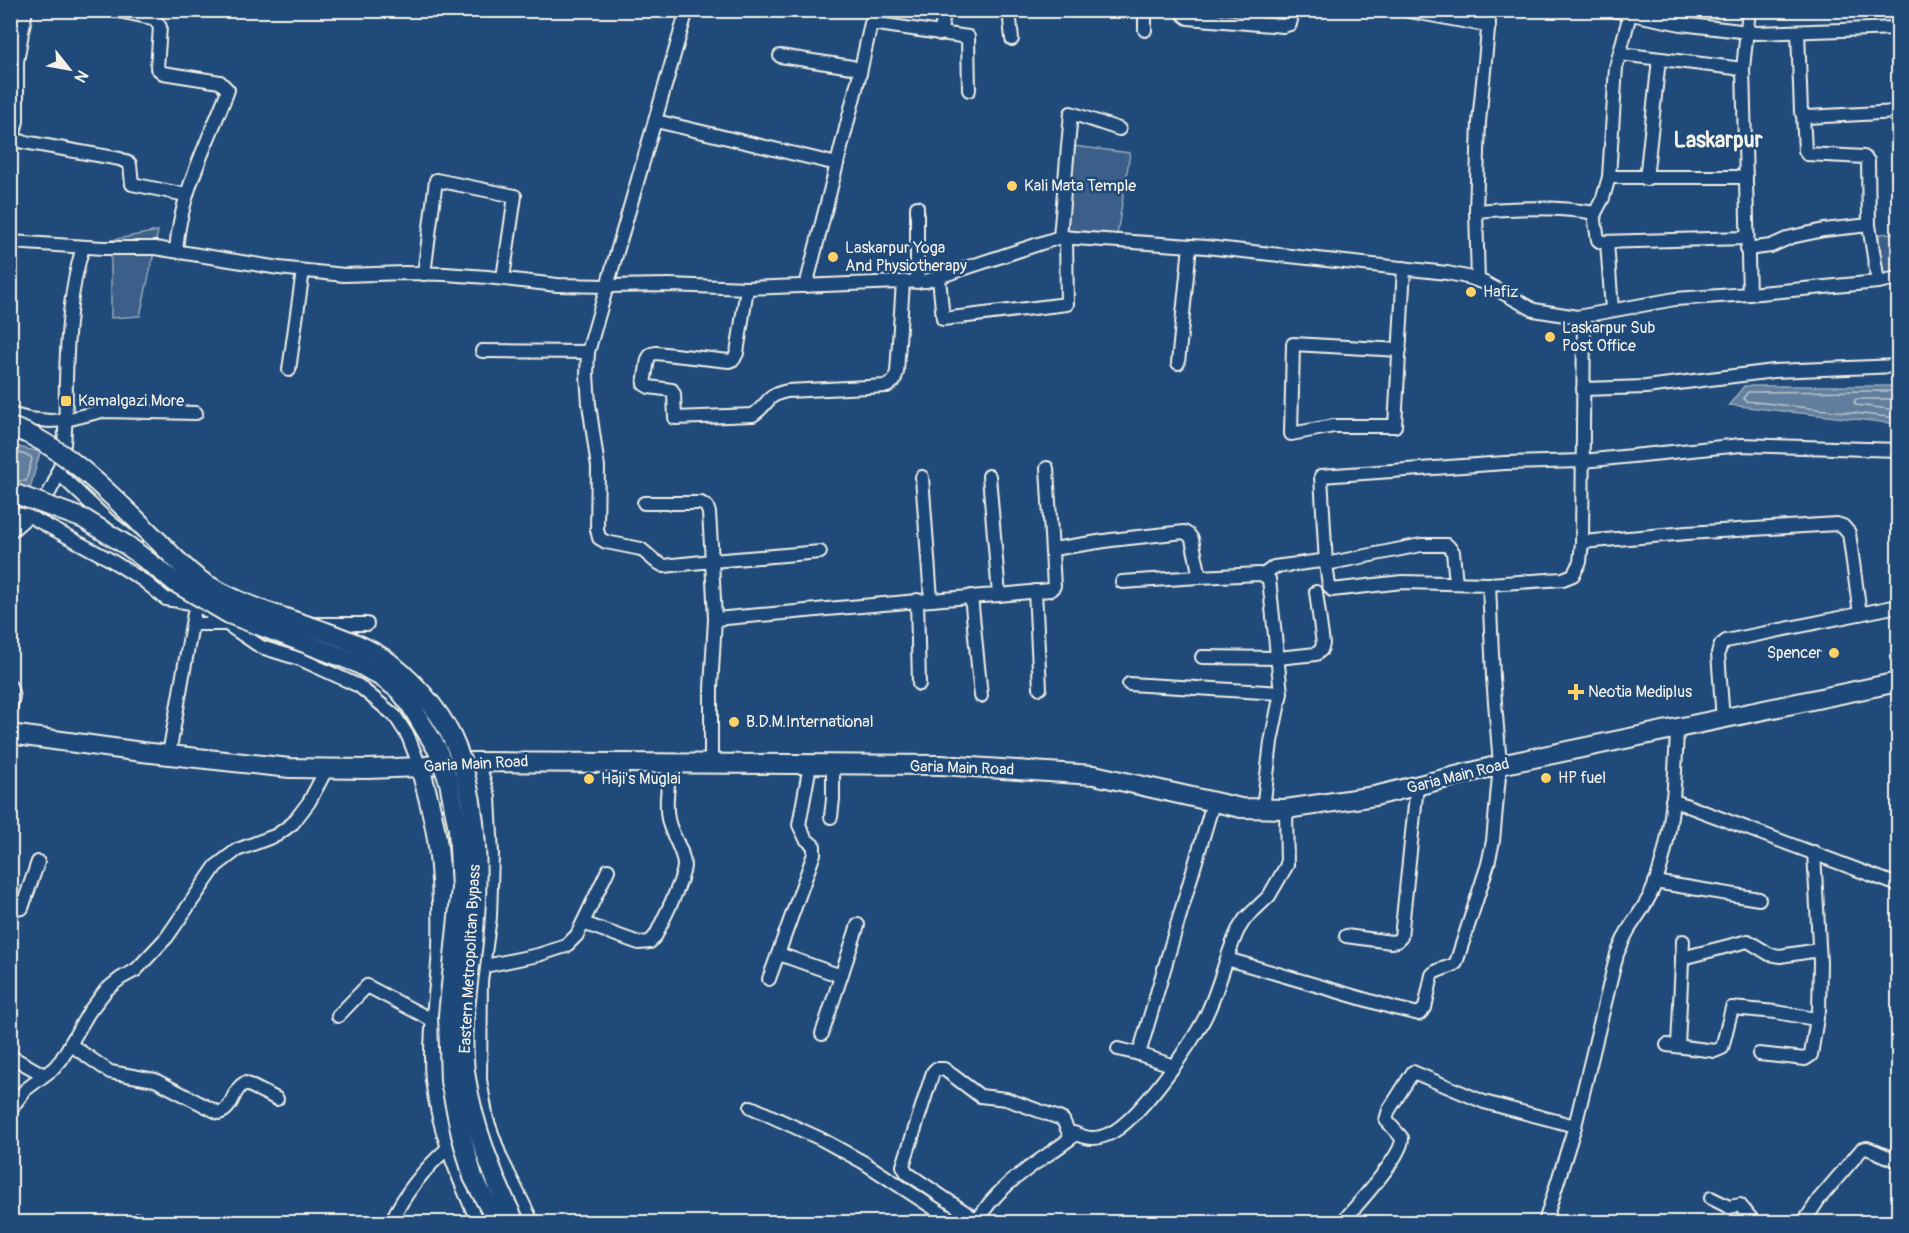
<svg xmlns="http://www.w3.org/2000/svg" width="1909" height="1233" viewBox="0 0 1909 1233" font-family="Pangolin,sans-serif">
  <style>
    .green { fill: #3a5f88; stroke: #97a8b8; stroke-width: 1.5 }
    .water { fill: #627e9d; stroke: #9cacbb; stroke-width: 1.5 }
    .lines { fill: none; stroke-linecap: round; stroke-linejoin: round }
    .shore { stroke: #bac3ca; stroke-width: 1.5 }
    .minor-casing { stroke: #f4f1e8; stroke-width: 16 }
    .primary-casing { stroke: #f4f1e8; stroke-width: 22 }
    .minor { stroke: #1f4a7a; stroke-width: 12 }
    .primary { stroke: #1f4a7a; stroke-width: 18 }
    .primary-bridge-casing { stroke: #f4f1e8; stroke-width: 22; stroke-linecap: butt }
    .primary-bridge { stroke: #1f4a7a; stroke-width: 18 }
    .poi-dot { fill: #ffd166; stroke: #1f4a7a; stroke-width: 2 }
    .labels { text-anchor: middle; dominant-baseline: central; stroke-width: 5; stroke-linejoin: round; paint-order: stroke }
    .poi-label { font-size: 16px; fill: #f4f1e8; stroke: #1f4a7a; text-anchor: start }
    .street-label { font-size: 16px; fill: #f4f1e8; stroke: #1f4a7a }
    .district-label { font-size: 22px; font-weight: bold; fill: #f4f1e8; stroke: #1f4a7a }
  </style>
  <rect width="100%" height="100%" fill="#1f4a7a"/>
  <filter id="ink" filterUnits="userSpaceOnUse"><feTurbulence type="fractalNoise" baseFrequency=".0167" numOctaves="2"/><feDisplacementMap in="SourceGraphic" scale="12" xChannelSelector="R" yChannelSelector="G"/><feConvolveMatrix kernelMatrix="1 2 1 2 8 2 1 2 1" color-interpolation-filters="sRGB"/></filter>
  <g filter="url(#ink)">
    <g class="green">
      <polygon points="1073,146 1130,153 1117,235 1065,231"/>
      <polygon points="158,231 155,244 112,246 111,240"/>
      <polygon points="1898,233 1898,276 1880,278 1879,234"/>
      <polygon points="155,248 140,316 111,318 111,250"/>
    </g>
    <g class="water">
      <polygon points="1744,386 1898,386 1898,424 1729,405"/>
      <polygon points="10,445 40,452 30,489 11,486"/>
    </g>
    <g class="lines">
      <g class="shore">
        <polyline points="1898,391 1748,392 1743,398 1746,401 1898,418"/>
        <polyline points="1898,399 1856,399 1854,402 1856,405 1898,410"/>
        <polyline points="10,451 30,456 32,459 26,481 10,481"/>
      </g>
      <g class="minor-casing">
        <g id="minor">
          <polyline points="114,10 147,17 149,10"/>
          <polyline points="687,10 588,352 587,375 589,404 598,467 597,529 599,538 606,542 641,549 655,561 664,566 712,561 715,619 711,688 711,764"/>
          <polyline points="1009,10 1012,39"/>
          <polyline points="1145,10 1145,30"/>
          <polyline points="1183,10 1184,15 1188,18 1283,26 1290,24 1293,10"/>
          <polyline points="1404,10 1489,26"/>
          <polyline points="1611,10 1681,24 1757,33 1898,28"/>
          <polyline points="1630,14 1616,67 1609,177 1603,198 1594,215 1598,240 1601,242 1746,238"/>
          <path d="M147,17L155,19L160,27L157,68L163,73L220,82L228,90C208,143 180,193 176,251"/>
          <polyline points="1798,32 1801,112 1807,117 1898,112"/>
          <polyline points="940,34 945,10"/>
          <polyline points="1620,54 1743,69"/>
          <polyline points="780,56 852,67 859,70 860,73 806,286"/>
          <polyline points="860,73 871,23 968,37 969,90"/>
          <polyline points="1803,115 1805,150 1807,154 1864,157 1868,161 1869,225 1878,282"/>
          <polyline points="656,121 837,164"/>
          <polyline points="13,140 120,159 130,164 132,184 186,195"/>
          <polyline points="10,149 17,121 17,62 26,10"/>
          <polyline points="1609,177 1746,177"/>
          <polyline points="1646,179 1659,59"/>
          <path d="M1476,211C1516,208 1555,206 1595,213"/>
          <polyline points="1060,237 1071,113 1119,129"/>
          <polyline points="10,242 103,248 155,248 279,268 344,275 405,273 445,274 487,277 557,285 608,286 669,285 747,288 926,281 1060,237 1206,247 1447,273 1467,277 1485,283 1534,310 1577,317 1675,299 1749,294 1878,282 1898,278"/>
          <polyline points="1607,242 1612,310"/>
          <polyline points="1747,249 1771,246 1791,237 1824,230 1869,225"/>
          <polyline points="424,274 436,180 515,196 503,278"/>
          <polyline points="939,278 943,319 1067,304 1066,237"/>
          <polyline points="1478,281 1476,211 1479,122 1490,10"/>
          <polyline points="917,282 917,207"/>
          <path d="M747,288L737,353L734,359L729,361L656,353L651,354L648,359L644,384L649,387L672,390L674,394L675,418L753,415C770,404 764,396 787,391L887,386L894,381L897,372L903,282"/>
          <polyline points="1749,294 1743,69 1749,10"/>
          <polyline points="1400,350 1293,344 1291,434 1334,426 1395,426 1404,268"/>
          <polyline points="482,351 588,352"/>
          <polyline points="1178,363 1190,246"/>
          <polyline points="289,370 303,271"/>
          <polyline points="1583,389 1646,387 1774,371 1898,366"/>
          <polyline points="10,414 29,419 50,421 66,420 102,411 196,413"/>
          <polyline points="57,472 109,521 135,542"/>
          <polyline points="922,477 931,599"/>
          <polyline points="644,503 701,503 707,507 709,513 712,561 820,552"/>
          <polyline points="10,513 29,516 109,559 144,581 166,599 197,604 261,647 300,659 359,686 395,716 408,736 420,767"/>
          <path d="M10,532C24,519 39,509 49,493C69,460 65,416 66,380C67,336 70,289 83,247"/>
          <polyline points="1582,542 1687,533 1837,524 1843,526 1849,533 1860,614"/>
          <polyline points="1053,549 1111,540 1184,532 1189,535 1192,539 1200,577 1259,574 1263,575 1269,579 1281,693 1271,742 1263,809"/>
          <polyline points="1263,575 1274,567 1321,561 1326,564 1329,586 1332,590 1402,582 1489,584 1563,579 1573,575 1580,562 1582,542 1584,317"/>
          <polyline points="1122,582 1199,577"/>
          <polyline points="1456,583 1453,552 1447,545 1421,545 1326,564 1321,476 1505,463 1583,461 1741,445 1898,450"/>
          <polyline points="1035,591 1040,688"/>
          <polyline points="999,595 1050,590 1054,586 1047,468"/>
          <polyline points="971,596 981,696"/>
          <polyline points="917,600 919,684"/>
          <path d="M715,619C810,611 904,601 999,595L989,476"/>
          <polyline points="193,624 228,624"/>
          <polyline points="317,624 367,624"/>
          <polyline points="1202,657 1278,658 1316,654 1321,650 1323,644 1316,592"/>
          <polyline points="1129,684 1281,693"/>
          <polyline points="10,686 13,696 10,710"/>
          <polyline points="1723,720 1718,653 1721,645 1726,641 1898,606"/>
          <polyline points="169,754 197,596"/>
          <polyline points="1672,800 1898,885"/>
          <polyline points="831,817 833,799 833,765"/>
          <polyline points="1655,882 1759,899"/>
          <polyline points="10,905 22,908 38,862"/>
          <path d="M583,923L639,943L650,942L656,935C663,919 683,882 684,866C684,851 673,838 669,823C664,805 669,782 670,763"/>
          <polyline points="1346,936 1391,942 1397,941 1401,937 1417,786"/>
          <polyline points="779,954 841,976"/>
          <polyline points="1682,958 1748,941 1769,954 1780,956 1819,950"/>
          <path d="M1227,959L1394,1008L1419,1014L1425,1008L1432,975C1437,968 1449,969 1456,963L1488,864L1493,841L1500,765L1493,677L1489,584"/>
          <polyline points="480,967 538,955 566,946 577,935 608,870"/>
          <polyline points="769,979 814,854 814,846 806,839 799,825 810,765"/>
          <polyline points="338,1016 367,986 436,1022"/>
          <polyline points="822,1034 858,925"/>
          <path d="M71,1045L110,1072L155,1080L219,1113C234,1109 232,1089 245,1083L277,1099"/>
          <polyline points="1667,1045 1715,1051 1722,1048 1732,1008 1776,1012 1815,1019 1819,1011 1820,963 1814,852"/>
          <polyline points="1678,1046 1683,941"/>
          <polyline points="1118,1049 1139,1054"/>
          <polyline points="1759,1054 1805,1059 1811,1055 1817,1018"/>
          <polyline points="10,1056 44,1075"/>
          <polyline points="1174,1066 1139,1054 1213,803"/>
          <polyline points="751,1107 821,1139 863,1162 955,1222"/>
          <polyline points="10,1110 25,1090 54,1068 61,1060 89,1012 106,990 121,978 136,970 167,937 216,866 237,850 277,835 293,823 309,802 326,770"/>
          <polyline points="1711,1198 1729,1207 1740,1205 1754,1222"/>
          <path d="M1345,1219C1358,1204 1403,1155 1402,1138L1386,1120L1389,1110L1413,1072L1484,1102L1575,1126"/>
          <polyline points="978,1221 907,1173 903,1166 933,1072 936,1069 944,1069 980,1096 1006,1099 1059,1118 1063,1120 1071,1138"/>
          <polyline points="138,1222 139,1220 145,1222"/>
          <path d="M391,1222C405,1192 425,1168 450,1146"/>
          <path d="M977,1222C997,1184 1038,1163 1071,1138L1074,1133C1087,1139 1095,1140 1109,1134C1137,1122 1196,1040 1208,1011C1220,985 1226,956 1238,930L1245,919L1269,896L1287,865L1286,809"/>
          <path d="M1545,1222L1575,1126L1617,954C1621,946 1624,937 1629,929C1637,916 1647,904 1653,889C1673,839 1675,782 1677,729"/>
          <polyline points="1804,1222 1819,1199 1862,1149 1867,1148 1898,1161"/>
        </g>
      </g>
      <g class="primary-casing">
        <g id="primary">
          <polyline points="10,734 142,752 290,768 368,769 420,767 447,763 475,762 941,765 1094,775 1241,808 1286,809 1375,796 1500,765 1898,682"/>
          <polyline points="475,762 486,798 489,855 487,917 478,981 477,1080 484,1120 498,1159 529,1222"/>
          <path d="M420,767C427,793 435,820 438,847C442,881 443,914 442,948C440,990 431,1037 435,1080C441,1130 461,1177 481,1222"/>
        </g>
      </g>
      <use href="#minor" class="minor"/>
      <use href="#primary" class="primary"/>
      <g class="primary-bridge-casing">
        <g id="primary-bridge">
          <path d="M10,427C62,442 121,505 159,542C173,556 189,574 206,584C241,605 280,616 318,629C342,638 369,647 390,663C417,685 444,715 457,749C480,810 479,878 473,942C468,987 459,1033 466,1078C473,1125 494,1180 515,1222"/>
          <polyline points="10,492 84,519 128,546 176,583 229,614 357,663 383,678 399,690 410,704 437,749 449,782 458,829 461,888 448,1015 450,1081 461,1135 473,1177 497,1222"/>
        </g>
      </g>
      <use href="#primary-bridge" class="primary-bridge"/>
    </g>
  </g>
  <g class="poi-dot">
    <circle cx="1012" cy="186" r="6"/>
    <circle cx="833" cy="257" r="6"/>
    <circle cx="1471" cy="292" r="6"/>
    <circle cx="1550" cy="337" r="6"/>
    <rect x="60" y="395" width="12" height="12" rx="3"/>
    <circle cx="1834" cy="653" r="6"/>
    <path d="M1573 683h6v6h6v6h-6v6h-6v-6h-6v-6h6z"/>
    <circle cx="734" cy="722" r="6"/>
    <circle cx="1546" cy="778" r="6"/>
    <circle cx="589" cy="779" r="6"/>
  </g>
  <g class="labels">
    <g class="poi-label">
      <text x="1024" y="186">Kali Mata Temple</text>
      <text x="845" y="248">Laskarpur Yoga<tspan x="845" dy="18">And Physiotherapy</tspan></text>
      <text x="1483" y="292">Hafiz</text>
      <text x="1562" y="328">Laskarpur Sub<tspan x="1562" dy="18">Post Office</tspan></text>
      <text x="78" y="401">Kamalgazi More</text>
      <text x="1822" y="653" text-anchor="end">Spencer</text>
      <text x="1588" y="692">Neotia Mediplus</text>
      <text x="746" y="722">B.D.M.International</text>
      <text x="1558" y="778">HP fuel</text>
      <text x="601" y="779">Haji's Muglai</text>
    </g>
    <g class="street-label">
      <text transform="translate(476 764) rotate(-3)">Garia Main Road</text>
      <text transform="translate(962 768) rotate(2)">Garia Main Road</text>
      <text transform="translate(1458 776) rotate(-14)">Garia Main Road</text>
      <text transform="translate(470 959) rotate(-87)">Eastern Metropolitan Bypass</text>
    </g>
    <g class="district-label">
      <text x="1718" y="140">Laskarpur</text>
    </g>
  </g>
  <rect width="1909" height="1233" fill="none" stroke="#1f4a7a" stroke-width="36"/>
  <rect x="18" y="18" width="1873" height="1197" fill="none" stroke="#f4f1e8" stroke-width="2" filter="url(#ink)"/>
  <g transform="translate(69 69) rotate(121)" stroke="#1f4a7a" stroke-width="4.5" paint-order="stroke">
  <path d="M0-4.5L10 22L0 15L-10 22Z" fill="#f4f1e8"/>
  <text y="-9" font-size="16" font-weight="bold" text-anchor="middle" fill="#f4f1e8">N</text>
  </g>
</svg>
